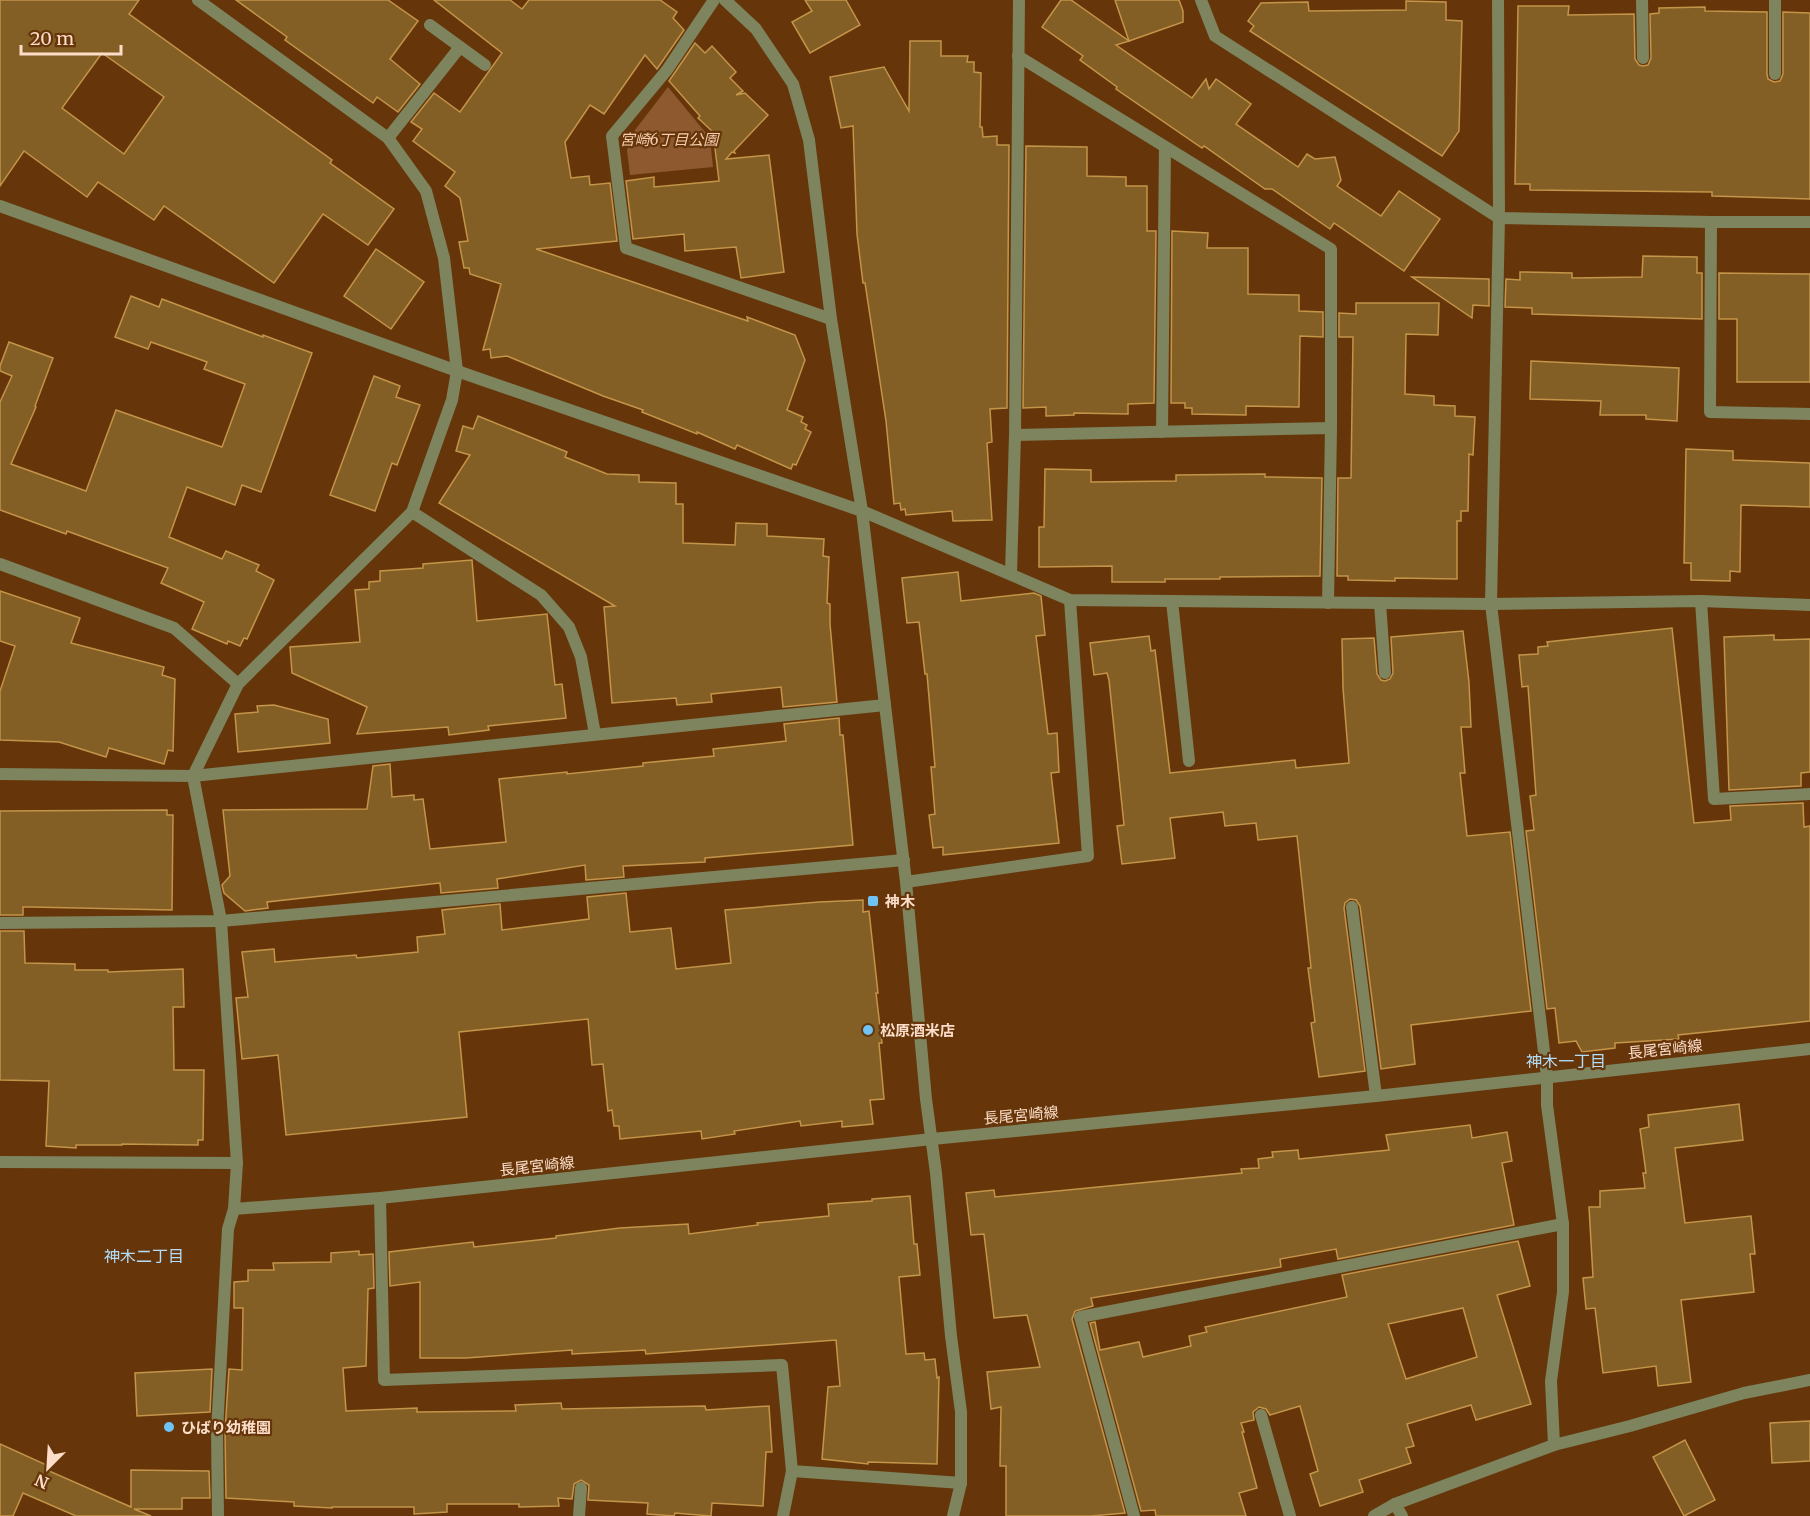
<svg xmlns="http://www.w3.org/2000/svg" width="1810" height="1516" viewBox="0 0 1810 1516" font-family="Merriweather,'Noto Sans JP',serif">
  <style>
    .green { fill: #8e592f }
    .building { fill: #835f26; stroke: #c49449; stroke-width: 1.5; fill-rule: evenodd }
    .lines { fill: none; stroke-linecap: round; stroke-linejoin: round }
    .service { stroke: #7d845e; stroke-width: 12 }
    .minor { stroke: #7d845e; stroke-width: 12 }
    .tertiary { stroke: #7d845e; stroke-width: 12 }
    .poi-dot { fill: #6fc2f4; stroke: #66360a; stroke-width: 2 }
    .labels { text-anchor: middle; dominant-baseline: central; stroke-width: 4.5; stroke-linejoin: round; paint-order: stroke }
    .park-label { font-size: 15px; font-style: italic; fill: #f6cdb0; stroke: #66360a }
    .poi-label { font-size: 15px; font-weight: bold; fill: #fbddc9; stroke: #66360a; text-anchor: start }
    .street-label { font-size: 15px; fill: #fbddc9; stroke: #66360a }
    .neighbourhood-label { font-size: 16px; fill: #b1ddf9; stroke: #66360a }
  </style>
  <rect width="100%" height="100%" fill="#66360a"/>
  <polygon class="green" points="668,87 710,138 713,167 630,175 627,150 635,130"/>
  <g class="building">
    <path d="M0,0H139L129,14L332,160L330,163L394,209L368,245L323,214L274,283L164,206L154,220L98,182L87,197L24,151L0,186ZM102,53L164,97L124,154L62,108Z"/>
    <polygon points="236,0 388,0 418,21 390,59 420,84 398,112 377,97 373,103 285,40 287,37"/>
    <polygon points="434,0 510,0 522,9 529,0 660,0 677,12 673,18 684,30 657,69 645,55 604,114 590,105 565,142 571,178 589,176 590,185 610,183 617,241 536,249 730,315 748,321 747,317 795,335 805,360 787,410 803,417 801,422 807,425 805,429 811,432 796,465 793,464 791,469 737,445 735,449 697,432 697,434 642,412 643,410 603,396 507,356 491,358 490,349 483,350 501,284 470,274 469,268 464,268 459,242 468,241 460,198 445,186 455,172 413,141 422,129 411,122 434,93 460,112 502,53"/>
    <polygon points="805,0 846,0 860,25 810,53 792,22 812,11"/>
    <polygon points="1061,0 1071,0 1129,41 1116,45 1192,98 1206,79 1209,89 1216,79 1251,104 1236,124 1298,167 1307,154 1315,159 1335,157 1341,180 1337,186 1381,216 1399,191 1440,219 1404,271 1334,223 1330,229 1272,189 1265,189 1204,146 1202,148 1116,89 1117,87 1080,60 1083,56 1042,27"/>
    <polygon points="1115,0 1179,0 1183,11 1183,22 1129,41"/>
    <polygon points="1406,1 1446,2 1446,20 1462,21 1459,131 1442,156 1250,31 1254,26 1248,21 1261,3 1308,2 1309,11 1406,10"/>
    <polygon points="1518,6 1569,6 1568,15 1634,14 1635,59 1639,65 1643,66 1648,65 1651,58 1650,14 1659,13 1659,8 1705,7 1705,11 1767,12 1767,74 1768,79 1774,82 1780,81 1783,74 1783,12 1810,13 1810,199 1712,196 1712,192 1530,190 1530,184 1515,184"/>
    <polygon points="910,41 941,41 941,56 968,56 967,62 974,62 974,72 981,73 980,127 982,127 983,137 997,136 997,145 1009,145 1007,408 990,409 992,442 987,443 992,520 953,521 952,511 906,515 905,509 901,510 900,503 894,504 886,421 865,283 863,283 857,234 853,126 841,128 830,77 884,67 909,111"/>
    <polygon points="695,43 705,53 712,46 736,72 730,78 743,91 736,95 745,93 768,115 734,151 735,153 732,152 726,159 769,155 784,272 741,278 736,247 685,251 684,234 633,239 626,181 654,177 654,187 719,181 713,132 698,118 700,116 669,81"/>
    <polygon points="1026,146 1087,147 1087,176 1126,177 1126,186 1147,186 1147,231 1156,231 1154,403 1128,404 1128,414 1074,413 1074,415 1046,416 1046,407 1023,408"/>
    <polygon points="1172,231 1208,233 1207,248 1248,248 1248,294 1299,295 1299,311 1323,312 1323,337 1300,336 1299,407 1246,406 1246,415 1192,414 1192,408 1185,408 1185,403 1171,403"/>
    <polygon points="376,249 424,282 391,329 344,296"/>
    <polygon points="1643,256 1697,257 1697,273 1702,273 1702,319 1532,314 1532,308 1505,307 1506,279 1520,280 1520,272 1572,273 1572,278 1642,277"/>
    <polygon points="1719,273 1810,274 1810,382 1737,382 1737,319 1719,319"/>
    <polygon points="1412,277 1489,279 1489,306 1473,305 1472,318"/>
    <polygon points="131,296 159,307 162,299 263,337 263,335 312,353 261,492 242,485 235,505 187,487 169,537 222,559 226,551 259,565 256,571 274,580 247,639 244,638 240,646 228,641 227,644 192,629 204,602 161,583 168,568 67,531 66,534 0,510 0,402 12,376 0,371 0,366 9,342 53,358 35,406 36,407 11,464 86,491 116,410 222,447 245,384 204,369 207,362 151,342 148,349 115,337"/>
    <polygon points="1356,303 1439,303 1438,335 1406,334 1405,394 1434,396 1434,405 1455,406 1455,416 1475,417 1473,455 1469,454 1468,511 1461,511 1461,521 1457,521 1457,579 1395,578 1395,581 1348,580 1348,576 1337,576 1338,478 1351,478 1353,337 1339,337 1339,313 1356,314"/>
    <polygon points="1531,361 1679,368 1677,421 1646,419 1646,415 1600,415 1601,401 1530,399"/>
    <polygon points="374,376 400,386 396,397 420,405 397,465 392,463 375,511 330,495"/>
    <polygon points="478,416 567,452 565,457 607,474 639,475 639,482 676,483 676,504 683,504 683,543 735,545 736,523 767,524 767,536 824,539 823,556 829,557 827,603 830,604 830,624 837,702 783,707 781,687 711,694 712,702 677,705 676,698 612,703 604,607 615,606 439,503 470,455 456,451 463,426 473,429"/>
    <polygon points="1686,449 1733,451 1733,460 1810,463 1810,507 1741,505 1740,572 1730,571 1730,581 1691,580 1691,563 1684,563"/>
    <polygon points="1045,469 1091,470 1091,482 1176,481 1176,475 1265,474 1265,477 1322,478 1320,576 1220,577 1220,579 1165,579 1165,582 1112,582 1112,566 1039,567 1039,527 1044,527"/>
    <polygon points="472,560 477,621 547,614 555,685 562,684 566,718 488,726 489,730 449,735 448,727 357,734 367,707 292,673 290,647 360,642 355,590 369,589 369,582 380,581 380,571 423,568 423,564"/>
    <polygon points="958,572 961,601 1034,593 1041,596 1045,635 1036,636 1048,734 1057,733 1059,772 1051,773 1059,843 943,855 943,847 933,848 929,815 935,814 931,767 935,767 927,674 925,674 919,622 907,623 902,578"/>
    <polygon points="0,591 80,618 71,643 164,667 162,675 175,679 173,751 168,750 164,764 109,748 106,757 59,742 0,740 0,691 15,646 0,641"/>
    <polygon points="1672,628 1694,823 1731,820 1730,806 1803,803 1804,827 1810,826 1810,1021 1678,1035 1679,1039 1615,1043 1615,1048 1582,1052 1576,1041 1559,1043 1555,1008 1547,1009 1526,831 1534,830 1530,796 1536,795 1528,686 1522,687 1519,655 1538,654 1538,647 1548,646 1547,642"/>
    <polygon points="1463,631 1469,682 1471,727 1461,727 1465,773 1460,773 1467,836 1510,832 1531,1011 1411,1025 1415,1064 1381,1069 1360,906 1356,900 1350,899 1345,903 1344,908 1365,1071 1319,1077 1311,1023 1315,1022 1308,968 1311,968 1297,836 1258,840 1256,823 1225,826 1223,812 1170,818 1175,858 1122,864 1117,826 1124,825 1109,680 1107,673 1094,675 1090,643 1149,636 1151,651 1155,650 1170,773 1295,760 1296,768 1349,763 1343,688 1342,639 1374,638 1377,674 1381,680 1385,681 1390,679 1393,673 1391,637"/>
    <polygon points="1774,635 1774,640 1810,639 1810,772 1801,773 1801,786 1729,790 1724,637"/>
    <polygon points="274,705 328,719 330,743 238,752 235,714 258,712 257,706"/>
    <polygon points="839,718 840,735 843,735 853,845 705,858 705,862 623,866 624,877 586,880 585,865 497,879 498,888 441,893 440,883 267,902 268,908 245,911 224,893 222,885 230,876 223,810 367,809 373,766 390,764 392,797 414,795 414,800 423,799 430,849 506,842 499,779 567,772 567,774 643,766 643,763 714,756 713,749 786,741 784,724"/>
    <polygon points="167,810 167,815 173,815 172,910 30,907 23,907 23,915 0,915 0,811"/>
    <polygon points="626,893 630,932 671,928 676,969 731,963 725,910 819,902 863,900 863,912 869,911 878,993 876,993 882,1043 879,1043 884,1099 870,1100 873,1124 842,1127 842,1121 801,1126 800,1121 734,1131 735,1134 702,1139 701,1131 620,1139 619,1126 614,1126 612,1110 608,1111 603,1064 592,1065 588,1019 459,1032 467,1117 286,1135 278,1055 242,1059 236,998 248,997 242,952 274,949 275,962 356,955 357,958 418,952 417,937 445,934 442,910 500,904 502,930 589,919 587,897"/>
    <polygon points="0,931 24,931 25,963 75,964 75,970 108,970 108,972 183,969 184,1007 173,1007 174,1070 204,1070 203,1140 198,1140 198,1145 122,1144 122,1145 76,1145 76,1148 46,1146 49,1081 0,1080"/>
    <polygon points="1739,1104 1743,1140 1675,1148 1685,1223 1751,1216 1755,1254 1750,1254 1754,1292 1681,1300 1691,1382 1658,1386 1656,1366 1603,1373 1595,1308 1586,1309 1583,1278 1593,1277 1589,1207 1600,1207 1600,1191 1645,1188 1643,1173 1646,1173 1640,1129 1649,1127 1648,1115"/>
    <polygon points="1470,1125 1472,1138 1507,1132 1512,1161 1502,1163 1514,1225 1338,1259 1336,1249 1280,1259 1281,1267 1091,1298 1093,1306 1075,1311 1072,1319 1125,1513 1091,1516 1006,1516 1006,1466 1000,1466 1001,1407 991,1409 987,1372 1040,1367 1027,1315 994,1318 984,1234 971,1235 966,1193 994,1190 995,1197 1242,1173 1241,1169 1259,1168 1258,1159 1273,1157 1272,1152 1298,1150 1299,1159 1389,1150 1386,1135"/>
    <polygon points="910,1196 914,1244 917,1244 920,1275 899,1277 906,1354 924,1353 925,1360 935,1359 937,1378 939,1377 937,1464 868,1462 868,1464 822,1459 828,1387 840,1386 836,1340 646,1354 645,1350 572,1354 572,1350 466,1358 420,1358 420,1282 390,1286 389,1252 473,1242 474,1247 556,1238 556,1236 620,1228 688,1224 689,1234 758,1225 757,1223 829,1216 828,1204 872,1201 872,1199"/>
    <path d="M1518,1241L1530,1286L1497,1295L1531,1404L1476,1420L1471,1405L1407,1424L1414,1446L1406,1448L1411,1463L1359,1480L1363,1492L1320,1506L1310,1474L1318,1471L1300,1406L1270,1415L1266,1409L1259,1407L1253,1412L1254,1420L1241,1423L1244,1432H1242L1257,1488L1239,1493L1246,1516H1156L1155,1510L1141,1511L1090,1323L1095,1322L1100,1350L1139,1342L1143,1357L1191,1346L1189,1336L1207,1332L1205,1327L1347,1297L1342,1275ZM1463,1308L1477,1357L1406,1379L1388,1324Z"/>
    <polygon points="359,1251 359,1255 373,1254 374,1288 368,1289 366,1366 343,1368 346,1411 417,1408 417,1412 516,1411 515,1405 561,1403 562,1409 705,1406 706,1410 769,1406 772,1452 766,1452 763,1506 712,1503 711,1516 675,1513 674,1516 647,1514 648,1503 588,1500 589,1485 581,1480 574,1484 572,1499 558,1498 559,1506 519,1507 519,1504 447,1504 447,1512 414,1514 414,1507 332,1507 332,1508 294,1506 294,1502 226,1498 225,1431 229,1369 242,1370 243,1308 234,1308 234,1282 248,1281 248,1270 274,1270 273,1263 331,1262 331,1253"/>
    <polygon points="212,1369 210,1412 137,1416 135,1373"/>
    <polygon points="1810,1421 1810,1461 1772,1463 1770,1423"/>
    <polygon points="1685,1440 1715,1500 1684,1516 1653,1457"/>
    <polygon points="0,1444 51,1467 49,1471 131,1507 131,1470 209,1471 210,1498 182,1498 182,1509 134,1509 151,1516 76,1516 23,1493 13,1516 0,1516"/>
  </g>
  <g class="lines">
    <g class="service">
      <polyline points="1642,0 1643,58"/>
      <polyline points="430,25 485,65"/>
      <polyline points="1775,74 1775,0"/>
      <polyline points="388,138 460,47"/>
      <polyline points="1172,601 1189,761"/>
      <polyline points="1701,601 1714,799 1810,794"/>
      <polyline points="1380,603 1385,673"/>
      <polyline points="1352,907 1376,1096"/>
      <polyline points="1261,1415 1290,1516"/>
    </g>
    <g class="minor">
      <polyline points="198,0 388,138 426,191 444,258 457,371 452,400 412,512 238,684 193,776 221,921 237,1163 234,1209 228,1229 217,1431 218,1516"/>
      <polyline points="714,0 667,70 612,136 626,248 831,319"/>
      <polyline points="1201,0 1215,36 1499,218 1711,222 1810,222"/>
      <polyline points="1498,0 1499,218 1491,604 1547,1077 1547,1105 1563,1224 1563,1292 1551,1381 1554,1445"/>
      <polyline points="1018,56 1331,249 1331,428 1328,603"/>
      <polyline points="0,206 457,371 862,511 1070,600 1491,604 1701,601 1810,605"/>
      <polyline points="1711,222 1710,412 1810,414"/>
      <polyline points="1162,432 1165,147"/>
      <polyline points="1015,435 1331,428"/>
      <polyline points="412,512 541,595 569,627 581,657 595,734"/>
      <polyline points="0,564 174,628 238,684"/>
      <polyline points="1011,574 1015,435 1019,0"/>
      <polyline points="0,774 193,776 885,705"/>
      <polyline points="906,882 1088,856 1070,600"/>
      <polyline points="0,923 221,921 904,860"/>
      <polyline points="0,1162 237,1163"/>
      <polyline points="380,1198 384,1380 782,1365 792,1471 783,1516"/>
      <polyline points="792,1471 961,1483"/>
      <polyline points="579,1516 581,1488"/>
      <polyline points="1134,1516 1080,1317 1563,1224"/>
    </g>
    <g class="tertiary">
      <polyline points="725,0 756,29 793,84 809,140 831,319 862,511 906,882 926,1099 936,1173 951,1336 961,1412 961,1483 953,1516"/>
      <polyline points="234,1209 380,1198 932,1139 1376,1096 1810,1049"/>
      <polyline points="1395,1504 1402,1516"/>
      <polyline points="1374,1516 1395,1504 1554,1445 1630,1426 1744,1393 1810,1380"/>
    </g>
  </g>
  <g class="poi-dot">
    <rect x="867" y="895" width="12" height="12" rx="3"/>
    <circle cx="868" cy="1030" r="6"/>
    <circle cx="169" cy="1427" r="6"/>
  </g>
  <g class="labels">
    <g class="park-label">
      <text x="669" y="139">宮崎6丁目公園</text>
    </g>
    <g class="poi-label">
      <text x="885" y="901">神木</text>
      <text x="880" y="1030">松原酒米店</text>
      <text x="181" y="1427">ひばり幼稚園</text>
    </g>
    <g class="street-label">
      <text transform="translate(1665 1049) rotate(-6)">長尾宮崎線</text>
      <text transform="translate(1021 1115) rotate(-5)">長尾宮崎線</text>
      <text transform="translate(537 1166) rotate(-6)">長尾宮崎線</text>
    </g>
    <g class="neighbourhood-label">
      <text x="1566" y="1061">神木一丁目</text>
      <text x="144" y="1256">神木二丁目</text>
    </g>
  </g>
  <g transform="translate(48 1468) rotate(204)" stroke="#66360a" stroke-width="4.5" paint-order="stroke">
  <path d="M0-4.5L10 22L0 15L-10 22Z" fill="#fbddc9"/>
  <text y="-9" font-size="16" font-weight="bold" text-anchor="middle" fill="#fbddc9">N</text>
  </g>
  <path d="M21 45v9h100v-9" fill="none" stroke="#fbddc9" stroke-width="3"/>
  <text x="30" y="45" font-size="18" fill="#fbddc9" stroke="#66360a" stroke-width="4.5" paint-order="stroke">20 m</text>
</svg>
